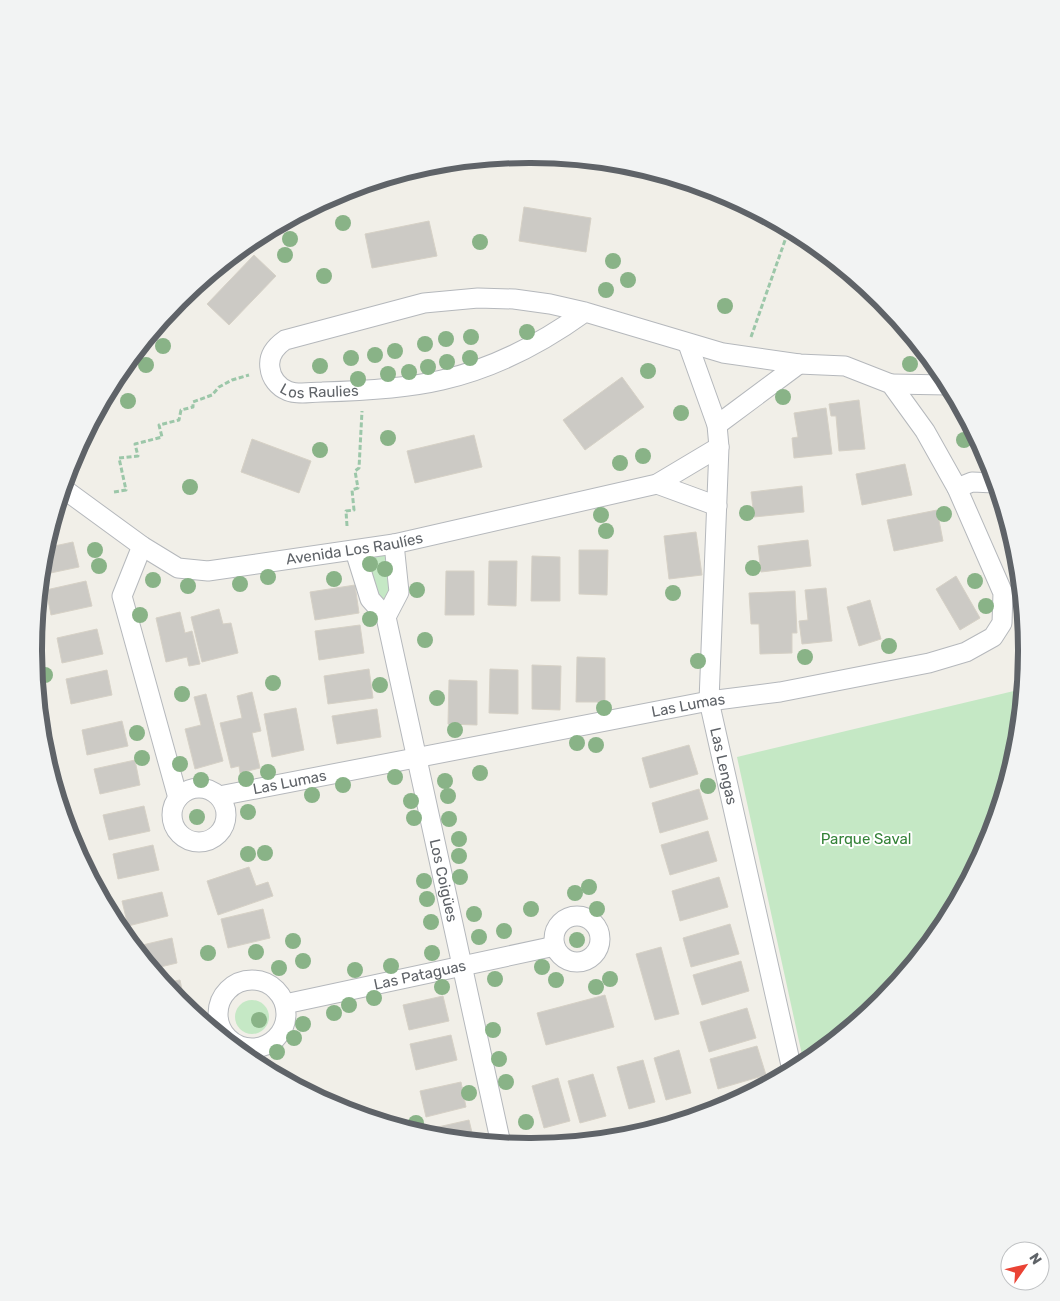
<svg xmlns="http://www.w3.org/2000/svg" width="1060" height="1301" viewBox="0 0 1060 1301" font-family="Rubik,sans-serif">
  <style>
    .green { fill: #c5e8c5 }
    .building { fill: #cccac5; stroke: #d6d1c6 }
    .lines { fill: none; stroke-linecap: round; stroke-linejoin: round }
    .minor-casing { stroke: #b5b8bc; stroke-width: 21 }
    .path { stroke: #9cc7a9; stroke-width: 3; stroke-dasharray: 5 2.5; stroke-linecap: butt }
    .minor { stroke: #fff; stroke-width: 19 }
    .tree { fill: #89b387 }
    .labels { text-anchor: middle; dominant-baseline: central; stroke-width: 4; stroke-linejoin: round; paint-order: stroke }
    .street-label { font-size: 15px; fill: #5f6368; stroke: #fff }
    .park-label { font-size: 15px; fill: #348238; stroke: #fff }
    .rim { fill: none; stroke: #5f6368; stroke-width: 6 }
  </style>
  <rect width="100%" height="100%" fill="#f1efe8"/>
  <g class="green">
    <polygon points="390,553 391,587 386,599 377,598 362,556"/>
    <polygon points="1022,689 1017,748 988,841 942,926 881,1002 804,1064 737,757"/>
    <circle cx="252" cy="1017" r="17"/>
  </g>
  <g class="building">
    <polygon points="524,207 591,218 586,252 519,241"/>
    <polygon points="429,221 437,256 372,268 365,234"/>
    <polygon points="254,255 276,276 229,325 207,304"/>
    <polygon points="847,272 863,285 845,279"/>
    <polygon points="622,377 644,407 585,450 563,420"/>
    <polygon points="859,400 865,449 839,451 836,416 831,416 829,404"/>
    <polygon points="826,408 832,454 794,458 792,438 798,437 794,413"/>
    <polygon points="474,435 482,467 415,483 407,451"/>
    <polygon points="252,439 311,461 299,493 241,472"/>
    <polygon points="905,464 912,495 862,505 856,474"/>
    <polygon points="802,486 804,512 754,517 751,492"/>
    <polygon points="937,510 943,541 894,551 887,520"/>
    <polygon points="696,532 702,575 669,579 664,536"/>
    <polygon points="808,540 811,566 761,572 758,546"/>
    <polygon points="73,542 79,567 41,575 45,548"/>
    <polygon points="579,550 608,550 607,595 579,594"/>
    <polygon points="532,556 560,557 560,601 531,601"/>
    <polygon points="489,561 517,561 516,606 488,605"/>
    <polygon points="446,571 474,571 474,615 445,615"/>
    <polygon points="956,576 980,618 960,630 936,589"/>
    <polygon points="86,581 92,606 51,615 46,590"/>
    <polygon points="355,585 359,613 315,620 310,592"/>
    <polygon points="826,588 832,641 802,644 799,621 808,620 805,590"/>
    <polygon points="795,591 797,633 792,633 792,653 760,654 759,624 751,624 749,593"/>
    <polygon points="870,600 881,639 859,646 847,607"/>
    <polygon points="219,609 223,624 231,623 238,653 202,662 191,617"/>
    <polygon points="180,612 185,633 192,631 200,664 189,666 187,657 166,662 156,618"/>
    <polygon points="360,625 364,653 319,660 315,631"/>
    <polygon points="97,629 103,654 62,663 57,638"/>
    <polygon points="577,657 605,658 605,702 576,702"/>
    <polygon points="532,665 561,666 560,710 532,709"/>
    <polygon points="369,669 373,698 328,704 324,676"/>
    <polygon points="490,669 518,670 518,714 489,713"/>
    <polygon points="107,670 112,695 71,704 66,679"/>
    <polygon points="449,680 477,681 477,725 448,724"/>
    <polygon points="252,692 261,731 252,733 260,768 240,773 239,766 231,768 220,723 242,718 237,696"/>
    <polygon points="206,694 223,761 195,769 185,729 201,725 194,697"/>
    <polygon points="296,708 304,750 272,757 264,714"/>
    <polygon points="377,709 381,737 337,744 332,716"/>
    <polygon points="122,721 128,746 87,755 82,730"/>
    <polygon points="689,745 698,774 650,788 642,758"/>
    <polygon points="135,760 140,785 100,794 94,769"/>
    <polygon points="699,789 708,819 660,833 652,803"/>
    <polygon points="144,806 150,831 109,840 103,815"/>
    <polygon points="708,831 717,861 670,875 661,845"/>
    <polygon points="153,845 159,870 118,879 113,854"/>
    <polygon points="249,867 256,886 268,882 273,896 218,915 207,881"/>
    <polygon points="719,877 728,907 680,921 672,891"/>
    <polygon points="162,892 168,916 128,926 122,901"/>
    <polygon points="263,909 270,938 228,948 221,919"/>
    <polygon points="730,924 739,954 691,967 683,938"/>
    <polygon points="172,938 177,963 152,969 134,947"/>
    <polygon points="661,947 679,1014 655,1020 636,954"/>
    <polygon points="741,961 749,991 702,1005 693,975"/>
    <polygon points="180,980 185,1004 183,1005 164,983"/>
    <polygon points="605,995 614,1027 546,1045 537,1013"/>
    <polygon points="443,996 449,1021 409,1030 403,1005"/>
    <polygon points="747,1008 756,1038 709,1052 700,1022"/>
    <polygon points="451,1035 457,1060 416,1070 410,1044"/>
    <polygon points="757,1046 766,1075 718,1089 710,1059"/>
    <polygon points="679,1050 691,1093 666,1100 654,1058"/>
    <polygon points="643,1060 655,1102 629,1109 617,1067"/>
    <polygon points="593,1074 606,1116 580,1123 568,1081"/>
    <polygon points="558,1078 570,1121 544,1128 532,1086"/>
    <polygon points="301,1079 304,1090 289,1082"/>
    <polygon points="461,1082 466,1107 426,1117 420,1091"/>
    <polygon points="469,1120 474,1141 430,1136 429,1129"/>
  </g>
  <g class="lines">
    <g class="minor-casing">
      <g id="minor">
        <path id="s1" d="M688,344L717,425L719,447L709,701L792,1070"/>
        <polyline points="891,384 948,385"/>
        <polyline points="717,425 799,364"/>
        <polyline points="657,484 717,506"/>
        <polyline points="957,488 972,482 995,483"/>
        <path id="s2" d="M62,491L68,492L142,546L178,568L208,571L394,544L657,484L719,447"/>
        <polyline points="142,546 122,596 178,798"/>
        <path id="s3" d="M355,551L370,599L386,617L501,1144"/>
        <polyline points="386,617 399,592 394,544"/>
        <circle cx="199" cy="815" r="27"/>
        <path id="s4" d="M219,796L709,701L780,692L929,663L966,652L993,637L1002,623L1003,593L957,488L925,431L891,384L845,366L799,364L723,353L585,312L550,304L514,299L478,298L424,303L285,340C275,347 268,356 270,368C271,378 278,387 288,391C298,395 311,392 322,392C361,391 404,389 442,380C495,368 542,343 585,312"/>
        <circle cx="577" cy="939" r="23"/>
        <circle cx="252" cy="1014" r="34"/>
        <path id="s5" d="M285,1004L555,946"/>
      </g>
    </g>
    <g class="path">
      <polyline points="751,337 789,229"/>
      <polyline points="114,492 126,490 119,458 138,456 135,444 162,437 159,425 179,420 181,410 193,407 193,402 212,395 219,387 232,380 249,375"/>
      <polyline points="347,526 346,511 354,510 352,490 358,488 355,471 359,468 362,411"/>
    </g>
    <use href="#minor" class="minor"/>
  </g>
  <g class="tree">
    <circle cx="343" cy="223" r="8"/>
    <circle cx="290" cy="239" r="8"/>
    <circle cx="480" cy="242" r="8"/>
    <circle cx="285" cy="255" r="8"/>
    <circle cx="613" cy="261" r="8"/>
    <circle cx="324" cy="276" r="8"/>
    <circle cx="628" cy="280" r="8"/>
    <circle cx="606" cy="290" r="8"/>
    <circle cx="725" cy="306" r="8"/>
    <circle cx="527" cy="332" r="8"/>
    <circle cx="471" cy="337" r="8"/>
    <circle cx="446" cy="339" r="8"/>
    <circle cx="425" cy="344" r="8"/>
    <circle cx="163" cy="346" r="8"/>
    <circle cx="395" cy="351" r="8"/>
    <circle cx="375" cy="355" r="8"/>
    <circle cx="351" cy="358" r="8"/>
    <circle cx="470" cy="358" r="8"/>
    <circle cx="447" cy="362" r="8"/>
    <circle cx="910" cy="364" r="8"/>
    <circle cx="146" cy="365" r="8"/>
    <circle cx="320" cy="366" r="8"/>
    <circle cx="428" cy="367" r="8"/>
    <circle cx="648" cy="371" r="8"/>
    <circle cx="409" cy="372" r="8"/>
    <circle cx="388" cy="374" r="8"/>
    <circle cx="358" cy="379" r="8"/>
    <circle cx="783" cy="397" r="8"/>
    <circle cx="128" cy="401" r="8"/>
    <circle cx="681" cy="413" r="8"/>
    <circle cx="388" cy="438" r="8"/>
    <circle cx="964" cy="440" r="8"/>
    <circle cx="320" cy="450" r="8"/>
    <circle cx="643" cy="456" r="8"/>
    <circle cx="620" cy="463" r="8"/>
    <circle cx="190" cy="487" r="8"/>
    <circle cx="747" cy="513" r="8"/>
    <circle cx="944" cy="514" r="8"/>
    <circle cx="601" cy="515" r="8"/>
    <circle cx="606" cy="531" r="8"/>
    <circle cx="95" cy="550" r="8"/>
    <circle cx="370" cy="564" r="8"/>
    <circle cx="99" cy="566" r="8"/>
    <circle cx="753" cy="568" r="8"/>
    <circle cx="385" cy="569" r="8"/>
    <circle cx="268" cy="577" r="8"/>
    <circle cx="334" cy="579" r="8"/>
    <circle cx="153" cy="580" r="8"/>
    <circle cx="975" cy="581" r="8"/>
    <circle cx="240" cy="584" r="8"/>
    <circle cx="188" cy="586" r="8"/>
    <circle cx="417" cy="590" r="8"/>
    <circle cx="673" cy="593" r="8"/>
    <circle cx="986" cy="606" r="8"/>
    <circle cx="140" cy="615" r="8"/>
    <circle cx="370" cy="619" r="8"/>
    <circle cx="425" cy="640" r="8"/>
    <circle cx="889" cy="646" r="8"/>
    <circle cx="805" cy="657" r="8"/>
    <circle cx="698" cy="661" r="8"/>
    <circle cx="45" cy="675" r="8"/>
    <circle cx="273" cy="683" r="8"/>
    <circle cx="380" cy="685" r="8"/>
    <circle cx="182" cy="694" r="8"/>
    <circle cx="437" cy="698" r="8"/>
    <circle cx="604" cy="708" r="8"/>
    <circle cx="455" cy="730" r="8"/>
    <circle cx="137" cy="733" r="8"/>
    <circle cx="577" cy="743" r="8"/>
    <circle cx="596" cy="745" r="8"/>
    <circle cx="142" cy="758" r="8"/>
    <circle cx="180" cy="764" r="8"/>
    <circle cx="268" cy="772" r="8"/>
    <circle cx="480" cy="773" r="8"/>
    <circle cx="395" cy="777" r="8"/>
    <circle cx="246" cy="779" r="8"/>
    <circle cx="201" cy="780" r="8"/>
    <circle cx="445" cy="781" r="8"/>
    <circle cx="343" cy="785" r="8"/>
    <circle cx="708" cy="786" r="8"/>
    <circle cx="312" cy="795" r="8"/>
    <circle cx="448" cy="796" r="8"/>
    <circle cx="411" cy="801" r="8"/>
    <circle cx="248" cy="812" r="8"/>
    <circle cx="197" cy="817" r="8"/>
    <circle cx="414" cy="818" r="8"/>
    <circle cx="449" cy="819" r="8"/>
    <circle cx="459" cy="839" r="8"/>
    <circle cx="265" cy="853" r="8"/>
    <circle cx="248" cy="854" r="8"/>
    <circle cx="459" cy="856" r="8"/>
    <circle cx="460" cy="877" r="8"/>
    <circle cx="424" cy="881" r="8"/>
    <circle cx="589" cy="887" r="8"/>
    <circle cx="575" cy="893" r="8"/>
    <circle cx="427" cy="899" r="8"/>
    <circle cx="531" cy="909" r="8"/>
    <circle cx="597" cy="909" r="8"/>
    <circle cx="474" cy="914" r="8"/>
    <circle cx="431" cy="922" r="8"/>
    <circle cx="504" cy="931" r="8"/>
    <circle cx="479" cy="937" r="8"/>
    <circle cx="577" cy="940" r="8"/>
    <circle cx="293" cy="941" r="8"/>
    <circle cx="256" cy="952" r="8"/>
    <circle cx="208" cy="953" r="8"/>
    <circle cx="432" cy="953" r="8"/>
    <circle cx="303" cy="961" r="8"/>
    <circle cx="391" cy="966" r="8"/>
    <circle cx="542" cy="967" r="8"/>
    <circle cx="279" cy="968" r="8"/>
    <circle cx="355" cy="970" r="8"/>
    <circle cx="495" cy="979" r="8"/>
    <circle cx="610" cy="979" r="8"/>
    <circle cx="556" cy="980" r="8"/>
    <circle cx="442" cy="987" r="8"/>
    <circle cx="596" cy="987" r="8"/>
    <circle cx="374" cy="998" r="8"/>
    <circle cx="349" cy="1005" r="8"/>
    <circle cx="334" cy="1013" r="8"/>
    <circle cx="259" cy="1020" r="8"/>
    <circle cx="303" cy="1024" r="8"/>
    <circle cx="493" cy="1030" r="8"/>
    <circle cx="294" cy="1038" r="8"/>
    <circle cx="277" cy="1052" r="8"/>
    <circle cx="499" cy="1059" r="8"/>
    <circle cx="506" cy="1082" r="8"/>
    <circle cx="469" cy="1093" r="8"/>
    <circle cx="526" cy="1122" r="8"/>
    <circle cx="416" cy="1123" r="8"/>
  </g>
  <g class="labels">
    <g class="street-label">
      <text stroke="none"><textPath href="#s4" startOffset="1795">Los Raulies</textPath></text>
      <text stroke="none"><textPath href="#s2" startOffset="318">Avenida Los Raulíes</textPath></text>
      <text stroke="none"><textPath href="#s4" startOffset="478">Las Lumas</textPath></text>
      <text stroke="none"><textPath href="#s1" startOffset="429">Las Lengas</textPath></text>
      <text stroke="none"><textPath href="#s4" startOffset="72">Las Lumas</textPath></text>
      <text stroke="none"><textPath href="#s3" startOffset="344">Los Coigües</textPath></text>
      <text stroke="none"><textPath href="#s5" startOffset="138">Las Pataguas</textPath></text>
    </g>
    <g class="park-label">
      <text x="866" y="839">Parque Saval</text>
    </g>
  </g>
  <path d="M0 0H1060V1301H0ZM529 163H531A487 487 0 0 1 1018 650V651A487 487 0 0 1 531 1138H529A487 487 0 0 1 42 651V650A487 487 0 0 1 529 163Z" fill="#f2f3f3" fill-rule="evenodd"/>
  <path class="rim" d="M529 163H531A487 487 0 0 1 1018 650V651A487 487 0 0 1 531 1138H529A487 487 0 0 1 42 651V650A487 487 0 0 1 529 163Z"/>
  <g transform="translate(1025 1266) rotate(56)"><circle r="24" fill="#ffffff" stroke="#bfc1c3"/>
  <path d="M0-4L9 19L0 12L-9 19Z" fill="#ea4335"/>
  <text y="-8" font-size="14" font-weight="bold" text-anchor="middle" fill="#5f6368">N</text>
  </g>
</svg>
